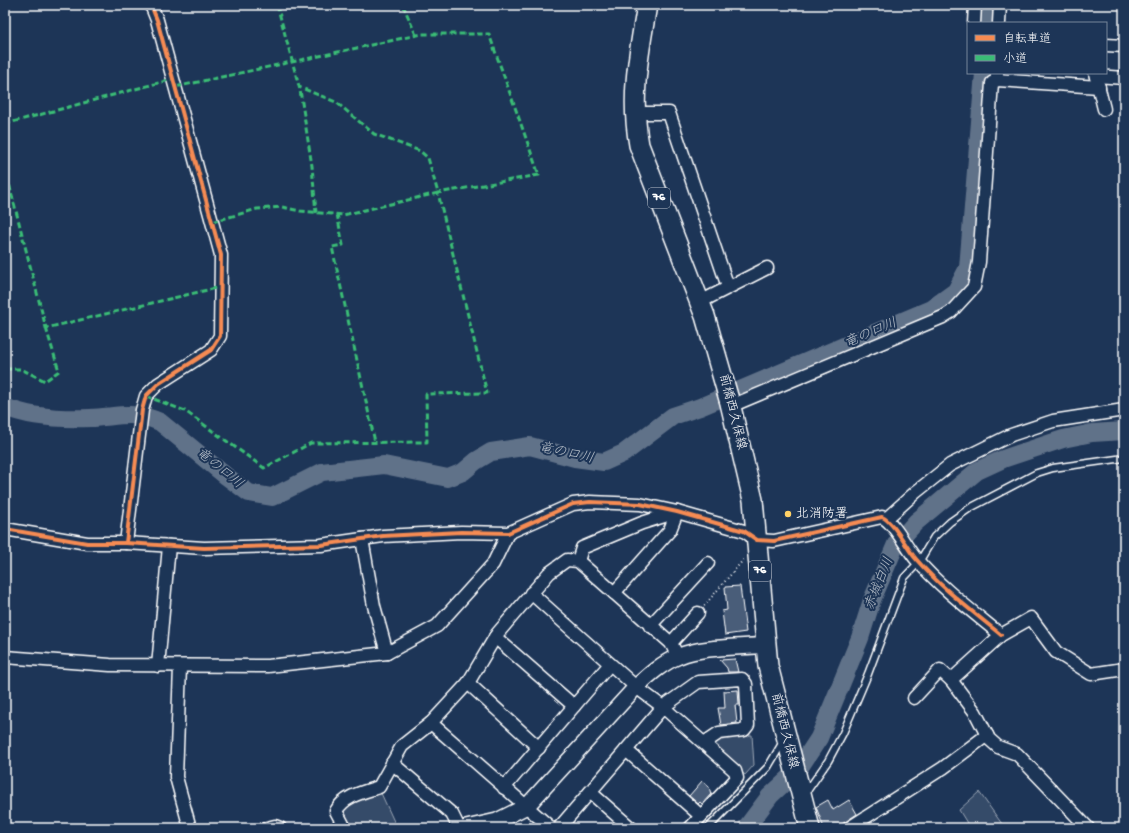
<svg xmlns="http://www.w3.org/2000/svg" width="1129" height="833" viewBox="0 0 1129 833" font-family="'Gochi Hand','Klee One',sans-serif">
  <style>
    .green { fill: #364b69; stroke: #9aa5b4 }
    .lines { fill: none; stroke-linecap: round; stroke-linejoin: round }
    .river { stroke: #617289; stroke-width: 18 }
    .building { fill: #4a5d79; stroke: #fff }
    .service-casing { stroke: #fff; stroke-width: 9 }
    .minor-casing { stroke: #fff; stroke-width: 15 }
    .tertiary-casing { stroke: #fff; stroke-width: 18 }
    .primary-casing { stroke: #fff; stroke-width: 22 }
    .path { stroke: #fff; stroke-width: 2; stroke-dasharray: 1 3; stroke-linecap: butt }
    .service { stroke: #1d3557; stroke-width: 6 }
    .minor { stroke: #1d3557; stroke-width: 12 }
    .tertiary { stroke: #1d3557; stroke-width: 15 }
    .primary { stroke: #1d3557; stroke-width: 19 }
    .quiet { stroke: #3abd76; stroke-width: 3; stroke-dasharray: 6 3; stroke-linecap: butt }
    .cycleway-casing { stroke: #1d3557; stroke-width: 6 }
    .cycleway { stroke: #f68b52; stroke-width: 4 }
    .poi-dot { fill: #ffd166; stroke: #1d3557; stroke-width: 1.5 }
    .labels { text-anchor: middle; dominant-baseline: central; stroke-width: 4; stroke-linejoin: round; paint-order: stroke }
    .shield { fill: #1d3557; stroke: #bbc2cd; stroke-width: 1 }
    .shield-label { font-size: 12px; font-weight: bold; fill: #fff }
    .street-label { font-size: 13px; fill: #fff; stroke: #1d3557 }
    .poi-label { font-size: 13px; fill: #fff; stroke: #1d3557; text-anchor: start }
    .water-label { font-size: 14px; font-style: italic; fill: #b8c0ca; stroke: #1d3557 }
  </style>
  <rect width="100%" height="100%" fill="#1d3557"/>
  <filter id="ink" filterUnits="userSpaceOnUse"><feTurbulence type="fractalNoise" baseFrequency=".025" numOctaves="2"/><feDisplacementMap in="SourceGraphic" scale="8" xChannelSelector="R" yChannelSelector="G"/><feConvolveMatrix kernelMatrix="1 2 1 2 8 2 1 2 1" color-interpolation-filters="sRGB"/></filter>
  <g filter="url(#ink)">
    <g class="green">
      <polygon points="752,735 754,765 745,775 714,747 714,740 721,737"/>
      <polygon points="380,791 397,828 350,828 342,814 343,807 359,798"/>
      <polygon points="979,792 1002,824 995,828 970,828 959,810"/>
    </g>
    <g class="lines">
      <g class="river">
        <polyline points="988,23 989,5"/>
        <path d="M5,407C31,418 63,419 90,418C117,417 134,410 160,422L226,476L249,493L272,497L322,472L384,465L448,478L463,472L476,461L491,452L530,446L575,458L604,462L624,453L673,416L700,407L931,309L956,291L968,268L984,73"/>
        <polyline points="746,828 770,796 798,770 819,738 860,638 872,600 896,544 916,522 977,471 1003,459 1063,439 1092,433 1124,431"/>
      </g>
    </g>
    <g class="building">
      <polygon points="740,586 746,632 725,635 722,611 727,610 725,587"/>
      <polygon points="735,659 738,672 728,672 727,668 720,660"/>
      <polygon points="738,690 739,705 735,705 737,723 721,725 718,708 725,708 724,691"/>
      <polygon points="702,781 709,787 711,794 702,804 700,802 698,804 689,796"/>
      <polygon points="828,800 833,810 849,800 857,814 836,828 824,828 816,807"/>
    </g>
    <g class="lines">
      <g class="service-casing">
        <g id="service">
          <polyline points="805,794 828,761 843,733 868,674 904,578 919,562 934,537 950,522 970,508 1037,473 1053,468 1124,458"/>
          <polyline points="708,828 768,767 784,740"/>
        </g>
      </g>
      <g class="minor-casing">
        <g id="minor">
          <polyline points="974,23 975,5"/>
          <polyline points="999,23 1000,5"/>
          <polyline points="1106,45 1124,46"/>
          <polyline points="1095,73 1104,109"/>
          <polyline points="1096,76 1124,78"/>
          <polyline points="997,80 1099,87"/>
          <polyline points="635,113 669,113 728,287"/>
          <polyline points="700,302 767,268"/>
          <polyline points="731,406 943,317 951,312 974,287 979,262 992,83 997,80 997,73"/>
          <polyline points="886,519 916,492 950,465 1011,435 1053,421 1124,410"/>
          <path d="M5,529L87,543H126L204,548L321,545L383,536L461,532L508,533L573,504L590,502L640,504L677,512L744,531L757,540L774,541L882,517C894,522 907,549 916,559C941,588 972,611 1001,635"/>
          <polyline points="362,539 374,606 387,653"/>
          <polyline points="126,543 142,410 146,396 158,384 211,350 220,336 221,255 157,20 151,5"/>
          <polyline points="578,561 582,548 642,523 677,512"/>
          <polyline points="531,593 636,687 663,707 735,771 737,778 690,828"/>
          <polyline points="614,593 670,530 677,512"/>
          <polyline points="650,626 708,563"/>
          <polyline points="495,637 574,706"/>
          <polyline points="671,643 698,613"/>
          <polyline points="5,657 110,665 268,666 387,653 437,626 493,564 508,533"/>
          <polyline points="158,666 169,546"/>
          <polyline points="180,667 176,777 190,828"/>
          <polyline points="468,683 539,748"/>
          <polyline points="914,698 940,670 951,680"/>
          <polyline points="431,723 551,828"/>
          <polyline points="626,750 701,816"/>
          <polyline points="392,763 452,814 459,828"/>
          <polyline points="504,788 610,664"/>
          <polyline points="590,792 631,828"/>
          <polyline points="267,828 275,826 280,828"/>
          <path d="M345,828L336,811C344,796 363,792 379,787L402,746L431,723L468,683L497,634L549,573L567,560L578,561L671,643L678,657"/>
          <polyline points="559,828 663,707 698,682 742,679 746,684 748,725 744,730 719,733 704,743"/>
          <polyline points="849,828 943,768 987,735"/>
          <polyline points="1088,828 1017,754 998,747 989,739 975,712 951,680 1001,635 1031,618 1056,652 1091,674 1124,669"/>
        </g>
      </g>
      <g class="tertiary-casing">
        <path id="tertiary" d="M466,828L497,821L527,806L636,687C649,675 662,663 679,656C705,646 738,648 766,645"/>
      </g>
      <g class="primary-casing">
        <path id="primary" d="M647,5C639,53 630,96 639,145L705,316L730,403L753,500L768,666L810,828"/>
      </g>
      <polyline class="path" points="704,606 744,559"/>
      <use href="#service" class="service"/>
      <use href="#minor" class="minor"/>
      <use href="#tertiary" class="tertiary"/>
      <use href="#primary" class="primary"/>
      <g class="quiet">
        <polyline points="277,5 300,90 312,166 316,213"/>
        <polyline points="403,5 416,35"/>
        <polyline points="5,124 173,79"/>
        <polyline points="5,168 46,328 220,287"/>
        <polyline points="337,214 343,245 332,247 375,442"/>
        <polyline points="212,222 257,209 282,207 300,211 343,215 438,193 428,158 420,151 374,134 336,102 299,87"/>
        <polyline points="5,369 21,369 45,381 59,371 46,328"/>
        <polyline points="146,396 185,411 264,468 311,443 427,442 426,394 487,393 438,193 539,175 489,34 422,34 175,87"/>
      </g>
      <g class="cycleway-casing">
        <g id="cycleway">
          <path d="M5,529L87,543H126L204,548L321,545L383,536L461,532L508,533L573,504L590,502L640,504L677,512L744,531L757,540L774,541L882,517C894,522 907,549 916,559C941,588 972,611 1001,635"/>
          <polyline points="126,543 142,410 146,396 158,384 211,350 220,336 221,255 157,20 151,5"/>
        </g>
      </g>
      <use href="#cycleway" class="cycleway"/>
    </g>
  </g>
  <circle class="poi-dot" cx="788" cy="514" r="4"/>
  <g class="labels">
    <g class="shield">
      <rect x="648" y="188" width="22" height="20" rx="3"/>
      <rect x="749" y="561" width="22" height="20" rx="3"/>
    </g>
    <g class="shield-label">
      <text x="659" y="198">76</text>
      <text x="760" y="571">76</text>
    </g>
    <g class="street-label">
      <text transform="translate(732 412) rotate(76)">前橋西久保線</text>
      <text transform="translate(784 731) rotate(76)">前橋西久保線</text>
    </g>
    <g class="poi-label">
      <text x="796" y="514">北消防署</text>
    </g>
    <g class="water-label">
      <text transform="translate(871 334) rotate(-23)">竜の口川</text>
      <text transform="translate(566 454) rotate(12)">竜の口川</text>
      <text transform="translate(219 469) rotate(39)">竜の口川</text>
      <text transform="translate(880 584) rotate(-68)">赤城白川</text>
    </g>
  </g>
  <rect width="1129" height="833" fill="none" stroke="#1d3557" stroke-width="20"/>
  <rect x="10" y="10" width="1109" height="813" fill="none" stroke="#fff" stroke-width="1.5" filter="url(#ink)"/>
  <rect x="967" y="22" width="140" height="52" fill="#1d3557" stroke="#77869a"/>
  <rect x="975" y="35" width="20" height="6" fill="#f68b52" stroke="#77869a"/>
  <text x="1003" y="42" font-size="12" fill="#ffffff">自転車道</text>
  <rect x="975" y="55" width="20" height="6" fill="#3abd76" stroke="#77869a"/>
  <text x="1003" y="62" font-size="12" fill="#ffffff">小道</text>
</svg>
